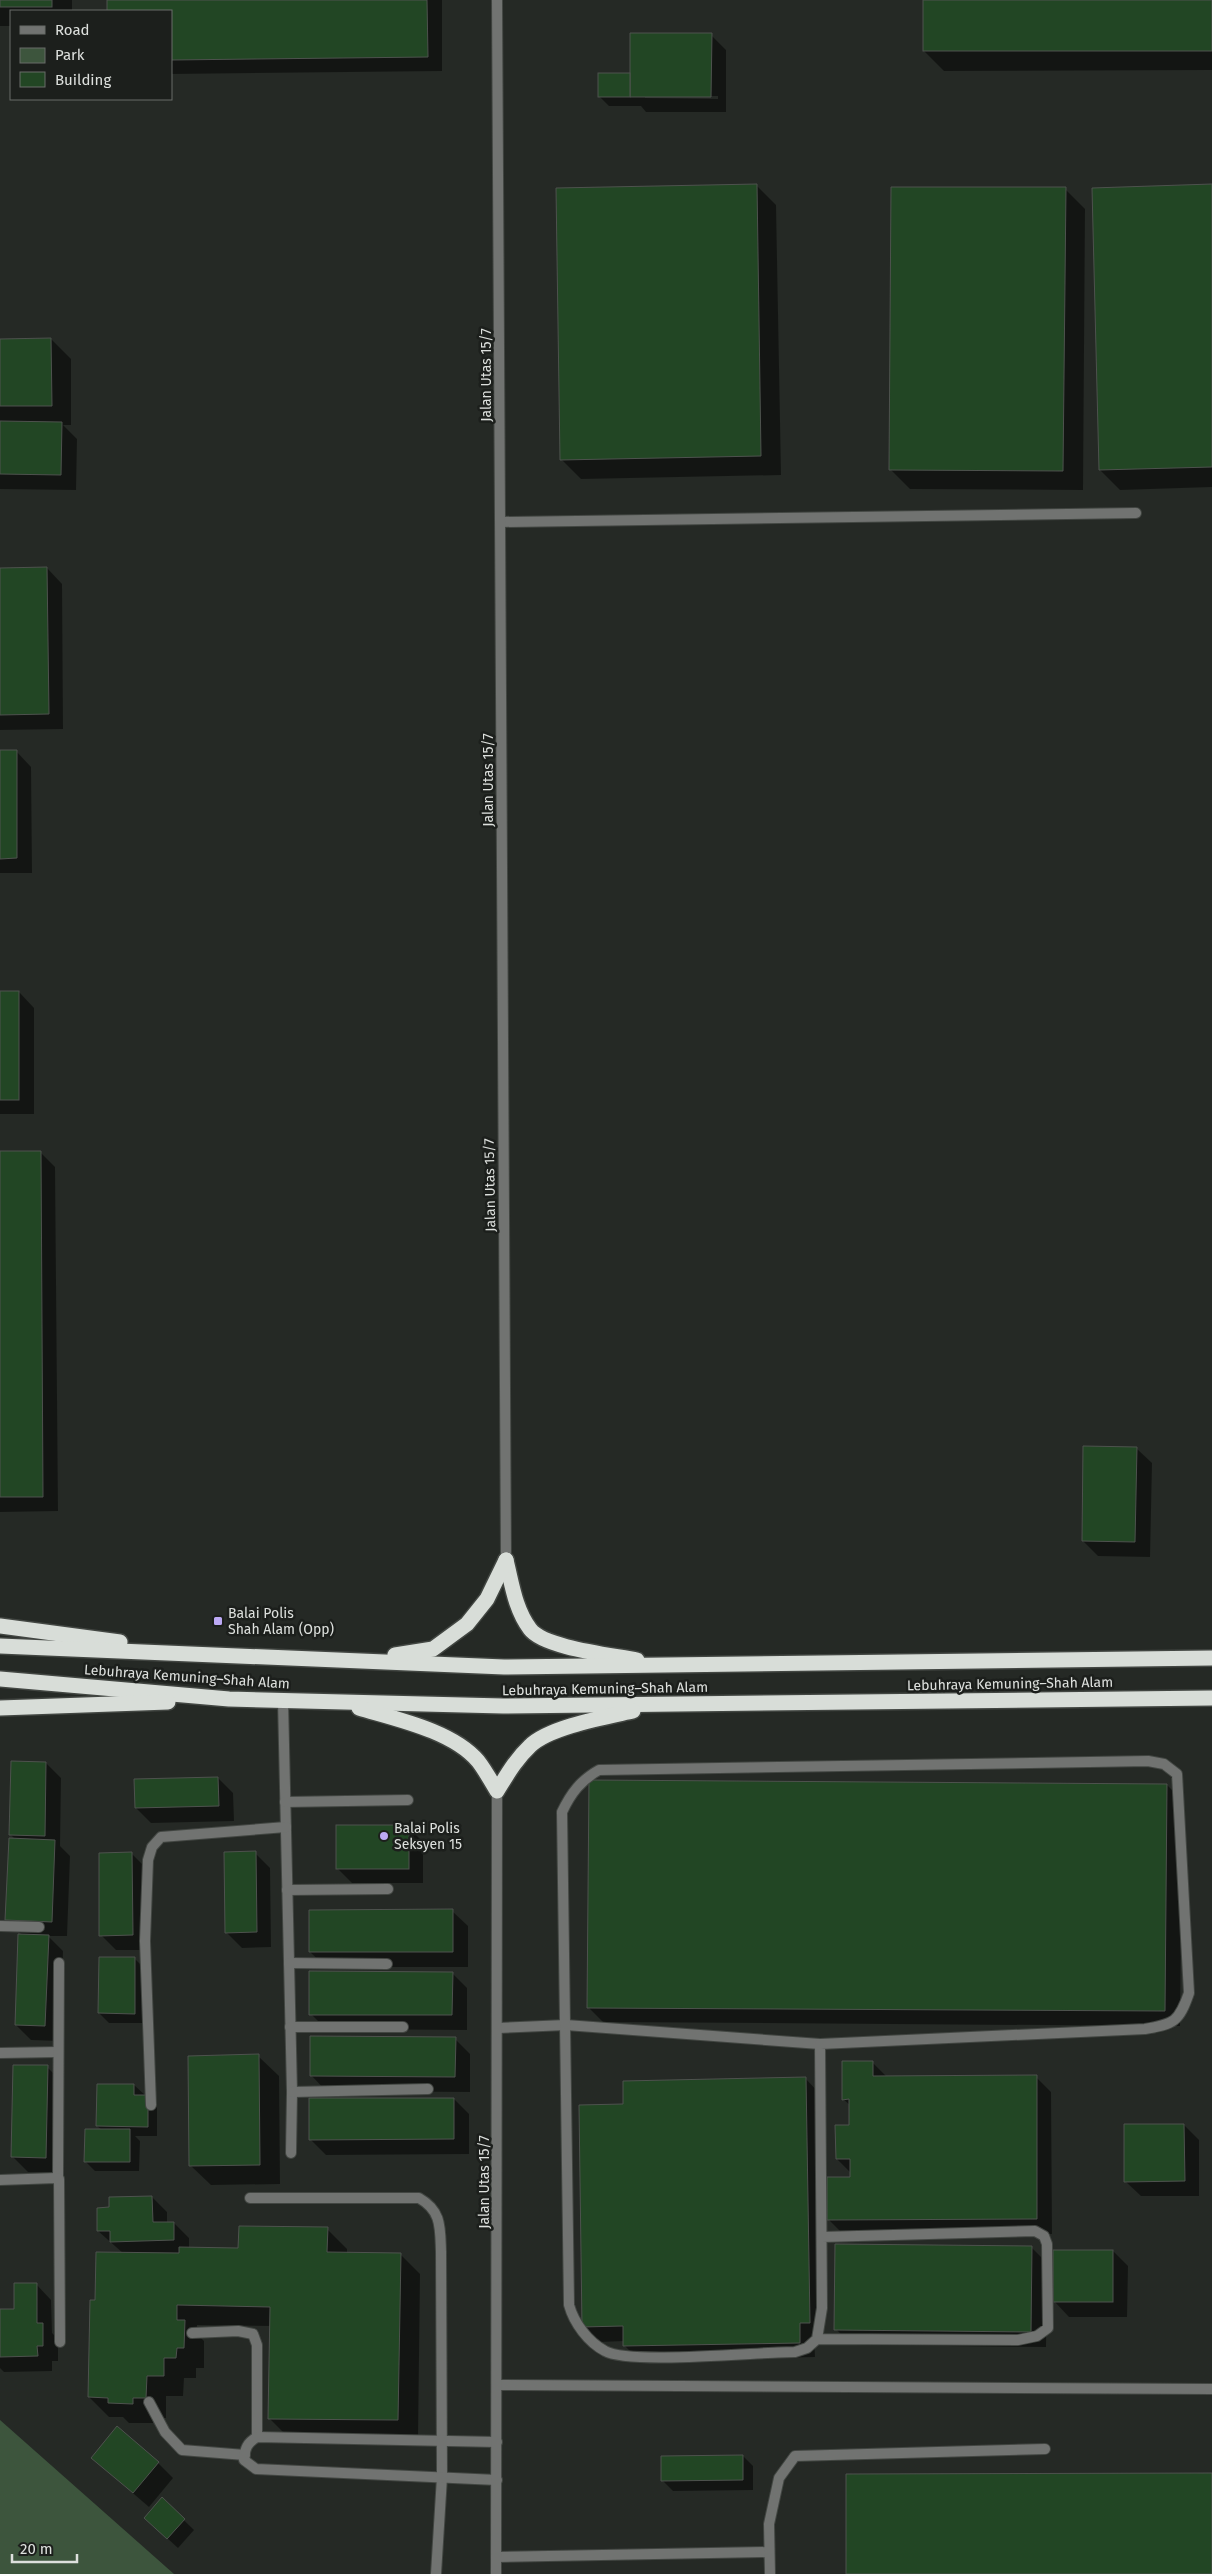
<svg xmlns="http://www.w3.org/2000/svg" width="1212" height="2574" viewBox="0 0 1212 2574" font-family="'Fira Sans',sans-serif">
  <style>
    .green { fill: #3d553d }
    .shadow { fill: #0007; fill-rule: evenodd }
    .building { fill: #224624; stroke: #4e524e }
    .lines { fill: none; stroke-linecap: round; stroke-linejoin: round }
    .service-casing { stroke: #424642; stroke-width: 12 }
    .minor-casing { stroke: #424642; stroke-width: 12 }
    .motorway-casing { stroke: #424642; stroke-width: 18 }
    .service { stroke: #717371; stroke-width: 10 }
    .minor { stroke: #717371; stroke-width: 10 }
    .motorway { stroke: #d8ddd8; stroke-width: 15 }
    .poi-dot { fill: #bca9f5; stroke: #1c1f1c; stroke-width: 2 }
    .labels { text-anchor: middle; dominant-baseline: central; stroke-width: 5; stroke-linejoin: round; paint-order: stroke }
    .street-label { font-size: 14px; fill: #dde0dd; stroke: #1c1f1c }
    .poi-label { font-size: 14px; fill: #dde0dd; stroke: #1c1f1c; text-anchor: start }
  </style>
  <rect width="100%" height="100%" fill="#252925"/>
  <polygon class="green" points="0,2420 174,2574 0,2574"/>
  <g class="shadow">
    <polygon points="0,0 72,0 72,11 11,11 11,26 0,26"/>
    <polygon points="108,0 442,0 442,71 171,74 171,11 108,11"/>
    <polygon points="924,0 1212,0 1212,70 944,71 924,51"/>
    <path d="M711,35L726,50V112H646L641,106H609L599,96L630,74ZM645,96H718V99L645,98Z"/>
    <polygon points="756,185 776,205 781,475 581,479 561,459"/>
    <polygon points="1212,186 1212,487 1120,490 1100,470"/>
    <polygon points="1065,189 1085,209 1083,490 910,489 890,469"/>
    <polygon points="51,339 71,359 71,425 63,425 77,439 76,490 0,489 0,340"/>
    <polygon points="47,568 62,584 63,729 0,730 0,569"/>
    <polygon points="16,751 31,767 32,873 0,873 0,752"/>
    <polygon points="0,992 19,992 34,1008 34,1114 0,1114"/>
    <polygon points="0,1152 40,1152 55,1167 58,1511 0,1512"/>
    <polygon points="1136,1448 1152,1463 1150,1557 1098,1556 1083,1541"/>
    <polygon points="46,1763 61,1778 60,1846 70,1856 67,1936 48,1936 63,1951 60,2041 31,2040 16,2025 22,1935 7,1920 16,1840 10,1834"/>
    <polygon points="218,1778 233,1793 234,1821 151,1823 136,1808"/>
    <polygon points="1167,1785 1182,1800 1180,2026 603,2022 588,2007"/>
    <polygon points="408,1827 423,1842 423,1883 352,1883 337,1868"/>
    <polygon points="255,1853 270,1868 271,1947 242,1948 226,1932"/>
    <polygon points="132,1854 147,1869 147,1950 116,1950 101,1935"/>
    <polygon points="452,1911 468,1926 468,1967 326,1967 310,1952"/>
    <polygon points="135,1959 145,1969 145,2023 109,2023 99,2013"/>
    <polygon points="452,1973 467,1988 467,2030 326,2029 311,2014"/>
    <polygon points="455,2039 470,2054 470,2092 326,2091 311,2075"/>
    <polygon points="258,2056 279,2076 280,2184 211,2185 190,2165"/>
    <polygon points="872,2062 887,2077 1036,2077 1051,2092 1052,2234 844,2235 828,2219 851,2178 851,2173 837,2159 851,2126 851,2106 843,2099"/>
    <polygon points="47,2067 62,2082 61,2173 28,2172 13,2157"/>
    <polygon points="805,2078 820,2094 824,2337 814,2337 815,2357 640,2361 625,2346 625,2341 599,2342 584,2327 625,2106"/>
    <polygon points="134,2085 157,2106 157,2136 135,2136 140,2141 139,2171 95,2171 85,2161 102,2130 97,2126"/>
    <polygon points="454,2099 469,2114 469,2154 326,2155 310,2139"/>
    <polygon points="1184,2125 1199,2140 1199,2196 1141,2196 1125,2181"/>
    <polygon points="152,2197 167,2212 167,2223 174,2223 189,2238 189,2248 240,2249 327,2229 347,2249 347,2254 400,2254 420,2274 418,2440 289,2438 269,2418 271,2326 197,2325 197,2334 204,2341 204,2368 196,2368 196,2378 184,2378 183,2396 166,2396 166,2418 153,2418 153,2423 129,2423 123,2417 109,2417 89,2397 96,2301 124,2254 98,2231 111,2208"/>
    <polygon points="1032,2248 1047,2263 1046,2347 851,2345 836,2329"/>
    <polygon points="1113,2251 1128,2266 1127,2317 1069,2317 1054,2301"/>
    <polygon points="36,2284 51,2300 52,2333 58,2339 58,2361 52,2361 52,2371 4,2372 0,2368 0,2311 16,2310"/>
    <polygon points="743,2456 753,2466 753,2490 673,2491 663,2481"/>
    <polygon points="92,2458 158,2463 173,2478 149,2507"/>
    <polygon points="162,2499 194,2530 178,2548 155,2527"/>
  </g>
  <g class="building">
    <rect x="0" y="0" width="52" height="7"/>
    <polygon points="107,0 427,0 428,57 171,60 171,11 107,11"/>
    <rect x="923" y="0" width="289" height="51"/>
    <polygon points="630,33 712,33 711,97 630,97"/>
    <rect x="598" y="73" width="32" height="24"/>
    <polygon points="757,184 761,456 560,460 556,188"/>
    <polygon points="1212,184 1212,467 1099,470 1092,188"/>
    <polygon points="891,187 1066,187 1063,471 889,470"/>
    <polygon points="51,338 52,406 0,406 0,339"/>
    <polygon points="0,421 62,422 61,475 0,474"/>
    <polygon points="47,567 49,714 0,715 0,568"/>
    <polygon points="0,750 17,750 17,858 0,859"/>
    <rect x="0" y="991" width="19" height="109"/>
    <polygon points="0,1151 41,1151 43,1497 0,1497"/>
    <polygon points="1083,1446 1137,1447 1135,1542 1082,1541"/>
    <polygon points="11,1761 46,1762 45,1836 9,1835"/>
    <polygon points="218,1777 219,1806 135,1808 134,1779"/>
    <polygon points="589,1780 1167,1784 1165,2011 587,2008"/>
    <rect x="336" y="1825" width="73" height="44"/>
    <polygon points="9,1838 55,1840 52,1922 5,1920"/>
    <polygon points="256,1851 257,1932 225,1933 224,1852"/>
    <polygon points="132,1852 133,1935 99,1936 99,1853"/>
    <polygon points="453,1909 453,1952 309,1952 309,1910"/>
    <polygon points="18,1934 49,1935 45,2026 15,2025"/>
    <polygon points="99,1957 135,1957 135,2014 98,2013"/>
    <polygon points="309,1971 453,1972 452,2015 309,2015"/>
    <polygon points="310,2036 456,2037 455,2077 310,2076"/>
    <polygon points="259,2054 260,2165 189,2166 188,2056"/>
    <polygon points="842,2061 873,2061 873,2076 1037,2075 1037,2219 827,2220 827,2177 850,2177 850,2159 836,2159 835,2125 849,2125 849,2099 842,2100"/>
    <polygon points="13,2065 48,2065 46,2158 11,2157"/>
    <polygon points="806,2077 810,2323 800,2323 800,2343 623,2346 623,2326 582,2327 579,2105 623,2104 623,2081"/>
    <polygon points="97,2084 134,2084 134,2095 148,2095 148,2127 96,2126"/>
    <polygon points="309,2098 454,2098 454,2139 309,2140"/>
    <polygon points="1124,2124 1184,2124 1185,2181 1124,2182"/>
    <polygon points="85,2129 130,2129 130,2162 84,2162"/>
    <polygon points="152,2196 153,2222 174,2222 174,2240 110,2242 110,2231 97,2231 97,2208 109,2207 109,2197"/>
    <polygon points="239,2226 328,2227 327,2252 401,2253 398,2420 268,2419 270,2307 177,2305 177,2320 185,2320 184,2348 177,2348 176,2358 164,2358 164,2376 147,2376 146,2398 133,2398 133,2404 108,2403 108,2398 88,2397 90,2300 95,2300 96,2252 179,2253 179,2247 238,2248"/>
    <polygon points="835,2244 1032,2246 1031,2332 834,2330"/>
    <rect x="1053" y="2250" width="60" height="52"/>
    <polygon points="14,2283 37,2283 37,2323 43,2323 43,2346 37,2346 38,2356 0,2357 0,2309 14,2309"/>
    <polygon points="117,2426 159,2462 133,2493 91,2458"/>
    <polygon points="743,2455 743,2480 661,2481 661,2456"/>
    <polygon points="1212,2473 1212,2574 846,2574 846,2474"/>
    <polygon points="162,2497 185,2519 167,2539 144,2518"/>
  </g>
  <g class="lines">
    <g class="service-casing">
      <g id="service">
        <polyline points="501,522 1136,513"/>
        <polyline points="283,1701 292,2092 291,2153"/>
        <polyline points="285,1802 408,1800"/>
        <polyline points="287,1890 388,1889"/>
        <polyline points="0,1926 39,1927"/>
        <polyline points="289,1963 387,1964"/>
        <polyline points="290,2027 403,2027"/>
        <polyline points="498,2028 566,2025 820,2044"/>
        <polyline points="0,2053 58,2052"/>
        <polyline points="292,2092 428,2089"/>
        <polyline points="151,2105 145,1941 148,1860 152,1847 161,1837 286,1827"/>
        <polyline points="58,2178 59,1963"/>
        <polyline points="0,2180 56,2178 59,2179 60,2342"/>
        <path d="M250,2198H419C442,2211 440,2228 441,2252L442,2477L436,2574"/>
        <polyline points="192,2333 238,2331 253,2334 257,2345 257,2437"/>
        <path d="M817,2339L822,2308L820,2044L1145,2029C1174,2024 1179,2022 1189,1993L1177,1774L1164,1764L1148,1761L599,1770C581,1780 571,1793 562,1812L569,2305C574,2323 588,2342 605,2351C629,2365 759,2352 795,2352L807,2348L817,2339L1018,2340L1037,2336L1048,2328L1047,2244L1044,2236L1035,2231L822,2237"/>
        <polyline points="498,2385 1212,2389"/>
        <polyline points="149,2402 165,2432 182,2450 245,2455"/>
        <path d="M497,2480L256,2469L244,2460C245,2448 247,2443 257,2437L497,2442"/>
        <polyline points="496,2557 769,2552"/>
        <polyline points="770,2574 769,2524 779,2478 795,2456 1045,2449"/>
      </g>
    </g>
    <g class="minor-casing">
      <g id="minor">
        <polyline points="497,0 506,1560"/>
        <polyline points="496,2574 497,1791"/>
      </g>
    </g>
    <g class="motorway-casing">
      <g id="motorway">
        <path d="M506,1560C512,1584 515,1609 530,1629C544,1648 613,1655 637,1660"/>
        <polyline points="0,1626 120,1642"/>
        <polyline points="0,1646 504,1667 1212,1658"/>
        <polyline points="395,1655 433,1649 467,1624 487,1599 506,1560"/>
        <polyline points="0,1679 229,1699 503,1706 1212,1698"/>
        <polyline points="0,1708 168,1702"/>
        <path d="M359,1708C396,1719 453,1731 478,1761C485,1770 491,1781 497,1791C507,1775 516,1759 530,1746C549,1727 606,1717 633,1711"/>
      </g>
    </g>
    <use href="#service" class="service"/>
    <use href="#minor" class="minor"/>
    <use href="#motorway" class="motorway"/>
  </g>
  <g class="poi-dot">
    <rect x="213" y="1616" width="10" height="10" rx="2.5"/>
    <circle cx="384" cy="1836" r="5"/>
  </g>
  <g class="labels">
    <g class="street-label">
      <text transform="translate(486 375) rotate(-90)">Jalan Utas 15/7</text>
      <text transform="translate(488 780) rotate(-90)">Jalan Utas 15/7</text>
      <text transform="translate(490 1185) rotate(-91)">Jalan Utas 15/7</text>
      <text transform="translate(187 1677) rotate(4)">Lebuhraya Kemuning–Shah Alam</text>
      <text transform="translate(1010 1684) rotate(-1)">Lebuhraya Kemuning–Shah Alam</text>
      <text transform="translate(605 1689) rotate(-1)">Lebuhraya Kemuning–Shah Alam</text>
      <text transform="translate(484 2182) rotate(-90)">Jalan Utas 15/7</text>
    </g>
    <g class="poi-label">
      <text x="228" y="1613">Balai Polis<tspan x="228" dy="16">Shah Alam (Opp)</tspan></text>
      <text x="394" y="1828">Balai Polis<tspan x="394" dy="16">Seksyen 15</tspan></text>
    </g>
  </g>
  <rect x="10" y="10" width="162" height="90" fill="#1c1f1c" stroke="#696c69"/>
  <rect x="20" y="26" width="25" height="8" fill="#717371" stroke="#696c69"/>
  <text x="55" y="35" font-size="15" fill="#dde0dd">Road</text>
  <rect x="20" y="48" width="25" height="15" fill="#3d553d" stroke="#696c69"/>
  <text x="55" y="60" font-size="15" fill="#dde0dd">Park</text>
  <rect x="20" y="72" width="25" height="15" fill="#224624" stroke="#696c69"/>
  <text x="55" y="85" font-size="15" fill="#dde0dd">Building</text>
  <path d="M12 2554v8h65v-8" fill="none" stroke="#dde0dd" stroke-width="2.5"/>
  <text x="20" y="2554" font-size="15" fill="#dde0dd" stroke="#1c1f1c" stroke-width="4" paint-order="stroke">20 m</text>
</svg>
